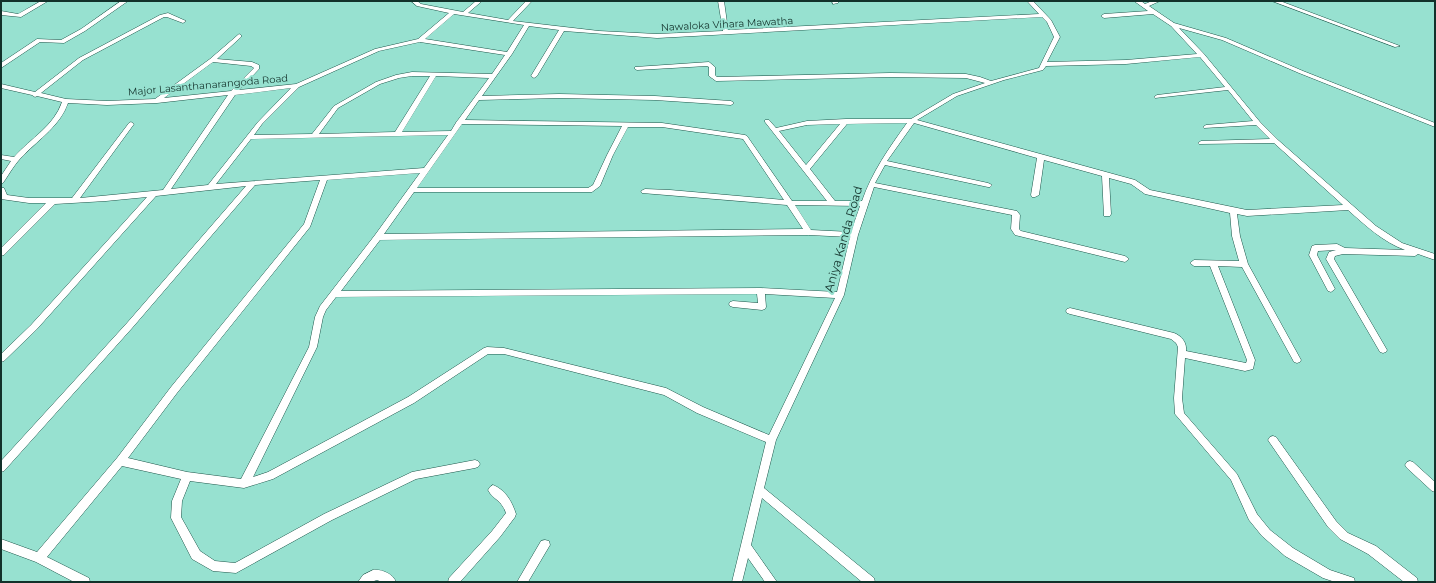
<svg xmlns="http://www.w3.org/2000/svg" width="1436" height="583" viewBox="0 0 1436 583" font-family="Montserrat,sans-serif">
  <style>
    .lines { fill: none; stroke-linecap: round; stroke-linejoin: round }
    .minor-casing { stroke: #1d564a; stroke-width: 1 }
    .minor { fill: #fff; fill-rule: evenodd }
    .labels { text-anchor: middle; dominant-baseline: central; stroke-width: 4; stroke-linejoin: round; paint-order: stroke }
    .far-street-label { font-size: 10px; fill: #12312a; stroke: #97e1d0 }
    .street-label { font-size: 12px; fill: #12312a; stroke: #97e1d0 }
  </style>
  <rect width="100%" height="100%" fill="#97e1d0"/>
  <g class="lines">
    <g class="minor-casing">
      <g id="minor">
        <polygon points="41,1 48,1 21,17 1,15 1,11 18,14"/>
        <polygon points="121,1 128,1 85,31 64,43 40,42 1,68 1,63 37,39 61,40 81,29"/>
        <path d="M411,1H417L421,4L463,12L476,1H482L468,13L508,20L526,1H532L513,21L599,31L657,34L723,31L718,1H724L728,30L1039,14L1027,1H1033L1051,20L1060,37L1047,62L1126,60L1197,54L1171,26L1153,14L1104,18L1101,16L1104,14L1148,11L1134,1H1141L1145,4L1152,1H1160L1149,6L1174,23L1226,38L1303,71L1435,123V127L1299,73L1222,40L1179,28L1204,54L1260,122L1278,140L1376,226L1402,243L1435,254V260L1418,254L1415,256L1343,254L1335,256L1334,259L1387,350L1386,352L1383,353L1380,352L1326,259L1329,252L1336,250L1318,251L1317,255L1335,289L1331,292L1328,291L1309,255L1312,246L1315,245L1337,244L1345,248L1405,250C1383,242 1365,225 1348,210L1247,216L1237,214L1240,236L1248,264L1301,360L1300,362L1297,363L1294,362L1242,267L1218,266L1255,360L1253,369L1245,371L1185,358L1182,398L1184,413L1237,474L1257,514L1270,530L1293,548L1330,570L1354,578L1355,582H1335L1323,578L1285,556L1262,536L1249,520L1231,480L1175,414L1174,398L1178,347L1176,343L1171,339L1070,314L1067,313L1066,311L1067,309L1070,308L1174,333C1182,336 1187,343 1186,351L1246,363L1247,360L1210,266H1194L1190,263L1194,260L1239,261L1232,236L1230,213L1145,194L1131,184L1109,178L1111,214L1110,216H1104L1102,176L1044,160L1039,195L1035,197H1032L1031,195L1037,158L914,123L887,161L988,183L992,185L990,187H988L885,165L875,183L1017,211L1020,215L1019,229L1021,231L1125,256L1129,259L1125,262L1015,235L1011,229L1012,215L874,187L858,235L844,295L776,440L764,488L874,578L875,582H862L762,498L751,545L777,582H765L748,558L742,582H732L766,442L697,413L664,395L504,354H488L414,403L273,479L244,488L190,481L182,501L181,517L200,551L215,561L235,563L324,514L412,472L475,460L478,461L480,464L478,467L475,468L416,479L332,520L236,573L213,571L192,559L171,518L172,501L181,479L122,466L47,557L89,578L90,582H74L36,562L1,549V539L37,552L117,458L171,387L304,224L320,180L255,185L133,327L4,471L1,472V461L127,323L246,186L156,196L37,329L4,361L1,362V354L31,325L147,197L106,201L55,204L4,255L1,256V248L46,203H29L1,199V188H4L7,195L29,198H72L129,123L131,122L134,124L80,198L163,190L228,95L157,103L107,105L68,103C60,126 40,138 24,155C15,163 10,173 3,183H1V176L11,161L1,159V155L14,157C31,138 54,126 62,102L37,96L35,97L32,95L1,88V84L35,92L79,58L160,15L168,13L186,21L183,23L167,17H164L83,60L41,93L66,99L107,101L155,99L210,59L239,34L241,35V37L217,59L252,62L259,65V69L239,90L296,84L375,49L418,39L449,13L417,6ZM454,14L524,25L507,52L425,39ZM1042,17L1047,22L1054,37L1039,68L991,81L980,77L966,74L890,73L717,77L715,75V67L709,62L635,67V69L637,70L707,66L709,67V76L716,81L890,77L966,78L985,83L953,94L911,119H846L807,121L776,128L769,120H765V122L827,201H792L747,136L745,135L662,123L465,120L479,100L559,98L655,100L731,105L734,103L731,101L655,96L559,94L482,96L512,54L529,26L559,30L531,76L534,78L537,76L564,31L657,38ZM420,42L505,55L492,74L412,72L396,75L376,82L334,106L312,134L254,135L262,124L299,87L379,51ZM1200,57L1225,87L1157,95L1154,97L1155,98L1228,90L1253,121L1206,125L1203,127L1204,128L1256,125L1270,139L1201,141L1198,143L1199,144L1274,143L1343,205L1247,210L1150,190L1135,180L917,120L957,96L1004,80L1043,70L1046,66L1126,64ZM213,62L251,66L254,68L231,91L164,98ZM412,76H430L395,132L319,134L338,108L380,84L399,78ZM436,76L489,78L458,120L457,121L451,131L402,132ZM291,88L258,122L208,185L171,189L235,95ZM907,123C889,148 872,172 862,201H835L810,169L847,124ZM462,124L622,126L607,155L593,185L588,188H417ZM840,124L806,165L779,131L807,125ZM628,127H662L743,139L784,200L670,190L645,189L641,191L642,193L787,205L803,229L384,234L414,192H592L600,186L613,155ZM448,135L424,168L216,184L251,139ZM420,173L375,235L320,306L315,317L309,347L241,479L187,472L128,458L177,393L310,227L327,180ZM795,205L860,206L851,232L811,230ZM809,235L850,237L837,292L761,288L341,291L380,240ZM757,294L758,303L733,301L730,302L729,304L730,306L733,307L762,310L765,309L766,307L765,294L835,298L769,435L703,407L666,388L504,348L487,347L484,348L408,397L268,472L253,477L317,347L323,317L326,310L336,297Z"/>
        <polygon points="832,1 838,1 838,3 833,4"/>
        <polygon points="1272,1 1280,1 1400,46 1395,47"/>
        <polygon points="1273,436 1276,437 1336,521 1348,533 1376,546 1417,578 1418,582 1404,582 1368,554 1340,539 1328,527 1270,443 1268,440 1270,437"/>
        <polygon points="1410,461 1413,462 1435,482 1435,492 1432,491 1407,468 1405,465 1407,462"/>
        <path d="M493,485C506,490 512,502 516,514L515,517L500,537L460,582H448L449,578L492,531L506,513C501,499 493,500 488,490L490,487Z"/>
        <polygon points="545,540 549,541 550,545 528,582 517,582 541,541"/>
        <path d="M373,570C382,569 393,574 396,582H382L377,580L371,582H358L363,575Z"/>
      </g>
    </g>
    <use href="#minor" class="minor"/>
  </g>
  <g class="labels">
    <g class="far-street-label">
      <text transform="translate(727 24) rotate(-3)">Nawaloka Vihara Mawatha</text>
      <text transform="translate(208 85) rotate(-5)">Major Lasanthanarangoda Road</text>
    </g>
    <g class="street-label">
      <text transform="translate(843 239) rotate(-74)">Aniya Kanda Road</text>
    </g>
  </g>
  <rect width="1436" height="583" fill="none" stroke="#12312a" stroke-width="4"/>
</svg>
